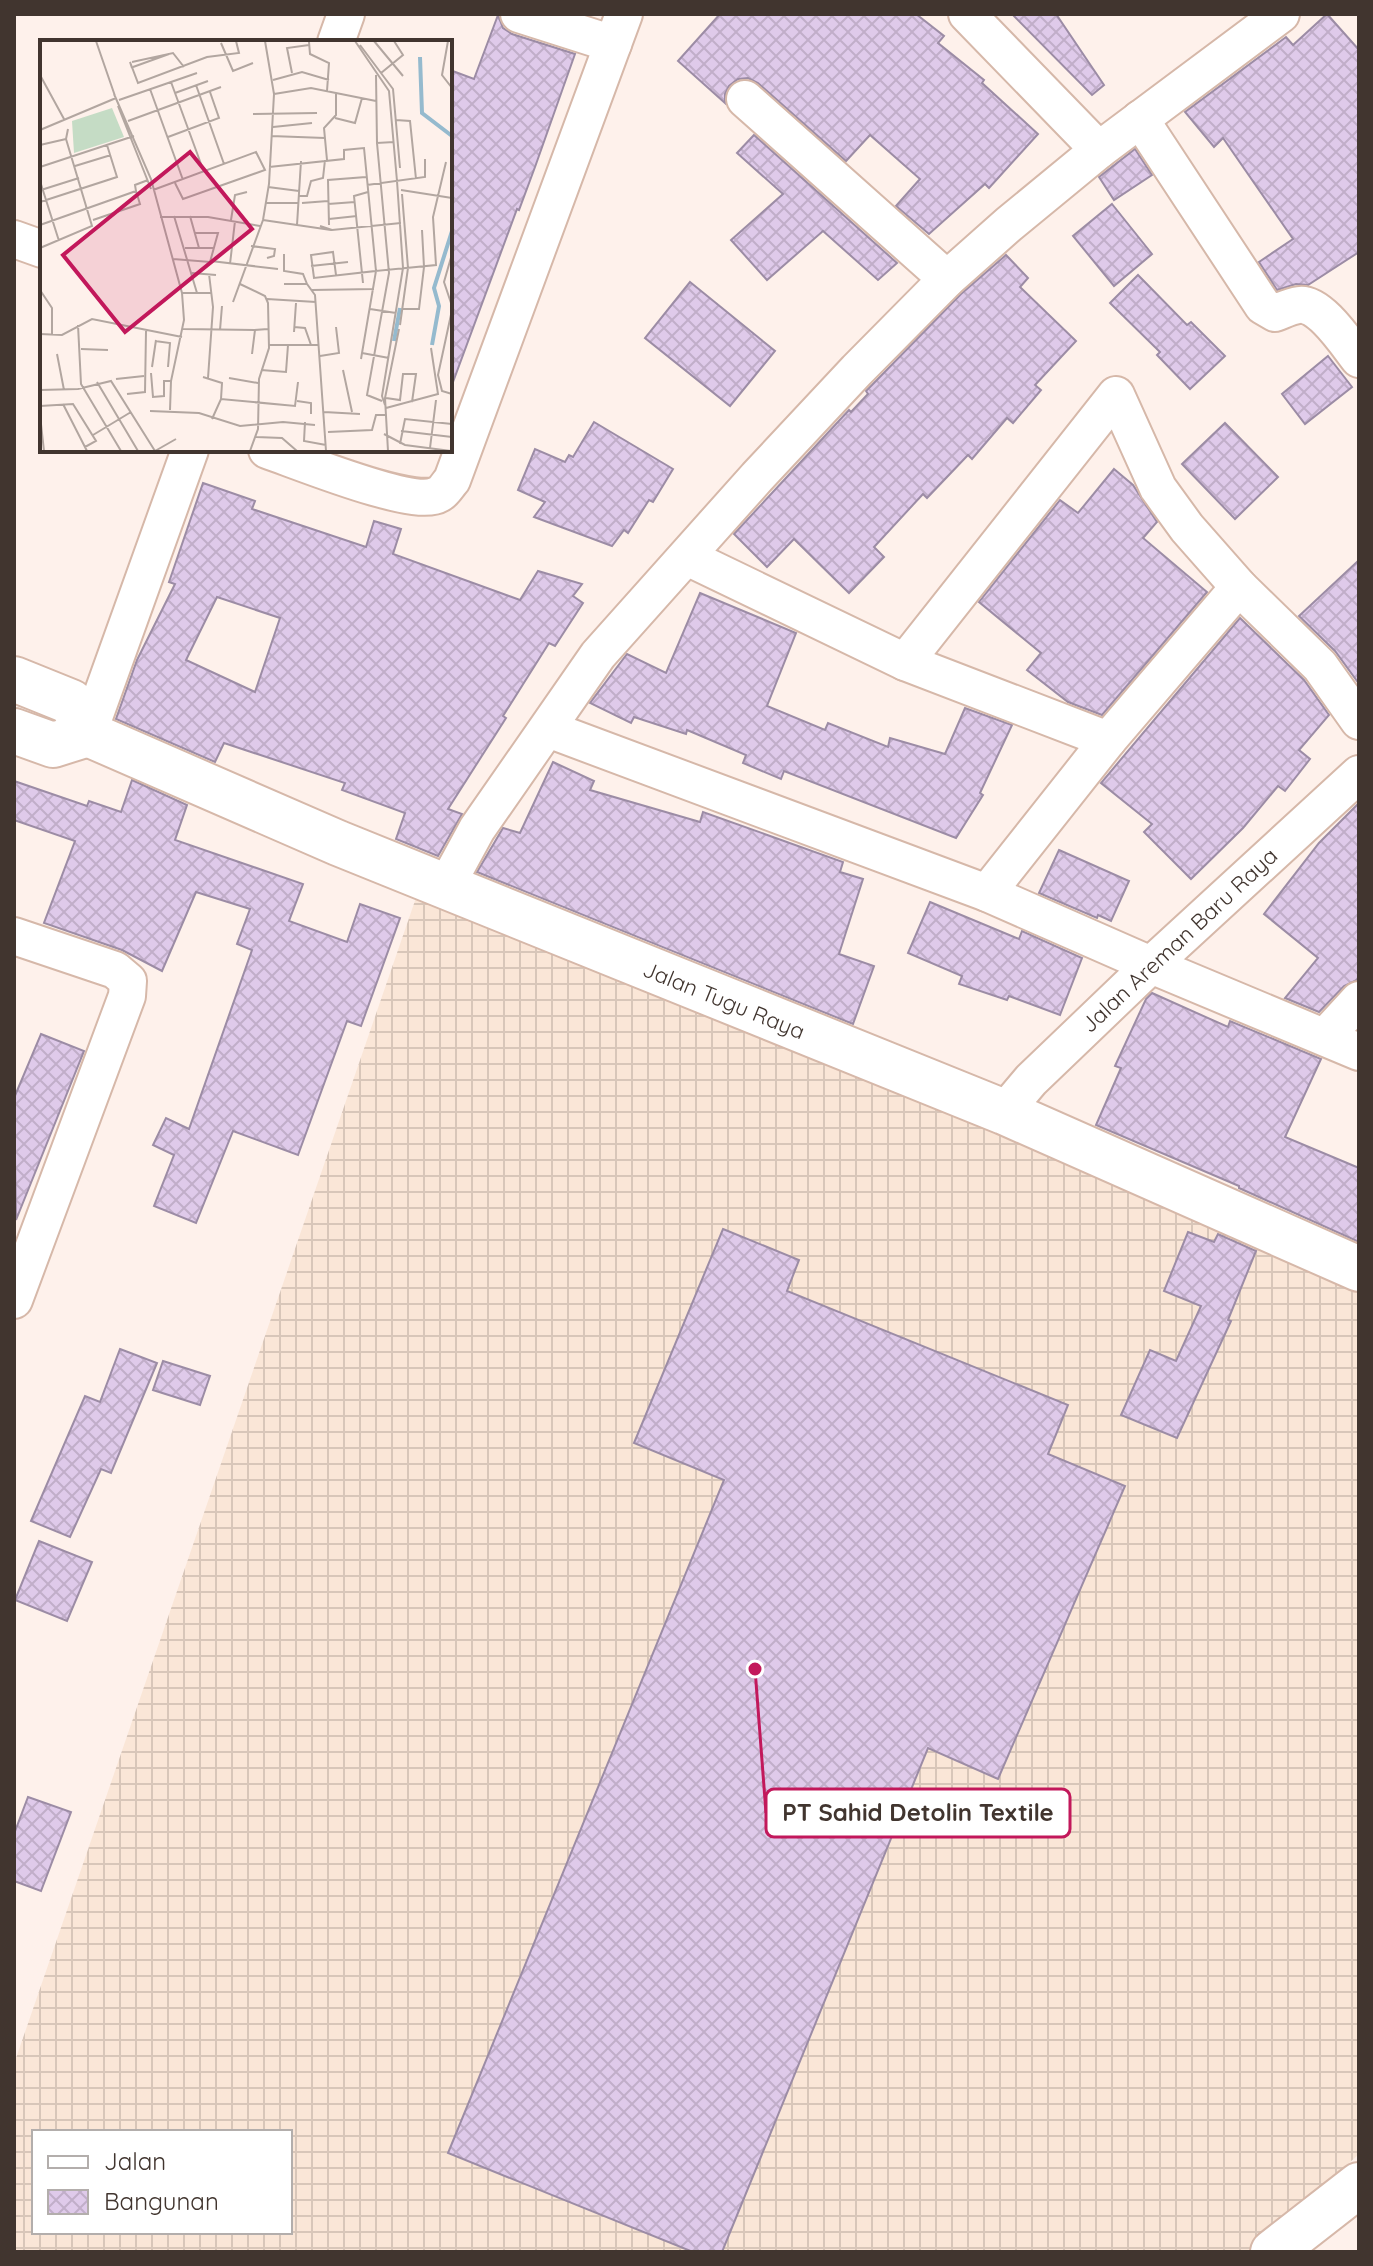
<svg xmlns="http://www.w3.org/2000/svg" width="1373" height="2266" viewBox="0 0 1373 2266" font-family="Quicksand,sans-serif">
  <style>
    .industrial { fill: url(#industrial-grid); fill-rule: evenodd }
    .building { fill: url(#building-cross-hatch); stroke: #9c8ca5; stroke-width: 2; fill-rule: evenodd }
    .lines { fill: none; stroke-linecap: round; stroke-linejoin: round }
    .street-casing { stroke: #d6b8a9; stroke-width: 40 }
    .secondary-casing { stroke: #d6b8a9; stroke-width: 48 }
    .street { stroke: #fff; stroke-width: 36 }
    .secondary { stroke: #fff; stroke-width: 44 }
    .labels { text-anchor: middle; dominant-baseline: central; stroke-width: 6; stroke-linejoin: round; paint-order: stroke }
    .street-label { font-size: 22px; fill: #41352f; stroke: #fff }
    .inset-river { fill: none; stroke: #95bace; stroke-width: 4 }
    .inset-road { fill: none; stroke: #b2a6a0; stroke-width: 2 }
    .view { fill: #c2185b; fill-opacity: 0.15; stroke: #c2185b; stroke-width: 4 }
    .inset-edge { fill: none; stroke: #41352f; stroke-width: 4 }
    .leader { fill: none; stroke: #c2185b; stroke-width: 3 }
    .callout-dot { fill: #c2185b; stroke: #fff; stroke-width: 3 }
    .callout { fill: #fff; stroke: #c2185b; stroke-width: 3 }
    .callout-label { font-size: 24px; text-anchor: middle; font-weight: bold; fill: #41352f }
  </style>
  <defs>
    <pattern id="industrial-grid" width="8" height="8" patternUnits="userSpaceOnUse" patternTransform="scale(2)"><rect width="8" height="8" fill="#fae6d7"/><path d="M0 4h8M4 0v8" fill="none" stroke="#d8c6b9"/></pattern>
    <pattern id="building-cross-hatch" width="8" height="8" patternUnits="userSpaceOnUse" patternTransform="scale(2)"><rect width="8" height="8" fill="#dfcaea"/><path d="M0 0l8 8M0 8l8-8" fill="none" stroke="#c1aec9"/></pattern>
  </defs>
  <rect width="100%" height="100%" fill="#fef1eb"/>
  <path class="industrial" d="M418,892L1359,1273V2154L1252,2252H14V2064ZM34,2132H290V2232H34Z"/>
  <g class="building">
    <polygon points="720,14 916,14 944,36 938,43 984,80 982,83 1038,134 989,188 985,184 929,234 896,206 920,179 870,135 846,161 758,83 748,78 738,79 729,86 725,94 725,103 678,61"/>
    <polygon points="1012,14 1056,14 1104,85 1092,95"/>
    <polygon points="1327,14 1359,50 1359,252 1308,285 1296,284 1277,290 1259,262 1293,239 1223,138 1214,147 1185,112 1286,37 1293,45"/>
    <polygon points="498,15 503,28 512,34 575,54 535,167 519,210 517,209 453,382 450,381 450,70 474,79"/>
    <polygon points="754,135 897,263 878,280 823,231 767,280 731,240 783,194 737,153"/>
    <polygon points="1135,149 1152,175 1114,200 1099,177"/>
    <polygon points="1112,204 1152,254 1114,286 1073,236"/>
    <polygon points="1006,255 1028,278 1020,287 1076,341 1035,385 1041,390 1013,423 1007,418 972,459 968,455 927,498 923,494 874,547 884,557 849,593 794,539 767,567 734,534 849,410 851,412 868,394 866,391 872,385 961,294"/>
    <polygon points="1138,275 1187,325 1191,322 1225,356 1190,389 1157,355 1160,352 1110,303"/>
    <polygon points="690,282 775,351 730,406 645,338"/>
    <polygon points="1328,356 1352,387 1305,424 1282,394"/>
    <polygon points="594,422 673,469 653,502 649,500 628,533 624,530 612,546 534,517 545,502 518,490 535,449 565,462 569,455 573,457"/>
    <polygon points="1225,423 1278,477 1235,519 1182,464"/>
    <polygon points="1114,469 1133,485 1157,522 1143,538 1207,592 1102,715 1068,702 1027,670 1041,653 979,602 1060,500 1078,513"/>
    <path d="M203,483L255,501L252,509L366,547L374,521L401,529L393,554L520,600L538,571L582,584L573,596L583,603L555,646L549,643L503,716L506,718L448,809L462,814L438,856L396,839L405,813L342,790L345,783L224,743L215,762L116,719L137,660L175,584L169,582ZM217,597L280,618L255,692L186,660Z"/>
    <polygon points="1359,560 1359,678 1357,681 1335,651 1299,616"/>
    <polygon points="700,593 796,633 767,706 825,730 828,723 888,747 890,738 945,754 965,708 1012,725 980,793 983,795 956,838 784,771 781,779 743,763 746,755 687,730 686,734 634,717 631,723 590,703 627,654 666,673"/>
    <polygon points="1240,618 1304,680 1329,715 1299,750 1310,759 1285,791 1278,786 1243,828 1191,879 1144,832 1152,824 1101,783"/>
    <polygon points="553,762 594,781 590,790 700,822 703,812 843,862 840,872 863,879 839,954 874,966 853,1024 477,872 503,828 520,833"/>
    <polygon points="132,780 187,805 175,840 303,884 289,921 347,942 360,904 400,918 361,1026 347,1021 298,1155 233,1131 196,1223 154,1206 174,1155 153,1145 166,1118 189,1129 252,950 237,944 250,909 196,892 162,971 122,950 44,923 75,841 14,820 14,781 87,806 89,801 121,812"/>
    <polygon points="1359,803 1359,975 1357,980 1344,986 1319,1012 1285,998 1318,958 1264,914 1319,843"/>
    <polygon points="1059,850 1129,881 1111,921 1098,915 1097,918 1039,893"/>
    <polygon points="930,902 1019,939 1022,931 1082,958 1060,1015 1009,996 1007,1000 959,984 962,976 908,953"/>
    <polygon points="1152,993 1228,1027 1230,1021 1321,1059 1285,1137 1359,1168 1359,1242 1239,1188 1239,1186 1096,1125 1121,1068 1115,1066 1146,999"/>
    <polygon points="41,1034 84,1051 16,1220 14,1098"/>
    <polygon points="723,1229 799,1260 787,1291 1068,1405 1048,1454 1125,1486 998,1779 928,1748 722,2252 693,2252 448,2153 724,1480 634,1443"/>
    <polygon points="1188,1232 1214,1242 1218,1234 1256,1251 1228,1320 1231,1321 1177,1438 1121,1415 1150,1350 1176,1361 1201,1306 1164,1291"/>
    <polygon points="120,1349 157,1363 111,1473 101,1469 70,1537 31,1521 85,1396 100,1402"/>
    <polygon points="163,1361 210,1376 200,1405 153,1390"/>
    <polygon points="39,1541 92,1562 67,1621 15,1600"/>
    <polygon points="28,1797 71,1812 41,1891 14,1881 14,1834"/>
  </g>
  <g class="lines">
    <g class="street-casing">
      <g id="street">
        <polyline points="519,14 613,44"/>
        <polyline points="967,14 1099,150"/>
        <polyline points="336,42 346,14"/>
        <polyline points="745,99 947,279"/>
        <path d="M1140,119L1263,306L1275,313C1283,310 1291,306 1299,305C1320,302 1347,344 1359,359"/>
        <polyline points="14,239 42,249"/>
        <path d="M267,450C297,460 415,509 439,494C444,492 448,484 452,480L624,14"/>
        <polyline points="687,557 905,662 1108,740"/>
        <polyline points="905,662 1116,395 1158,488 1187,528 1239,587 1320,666 1359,721"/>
        <polyline points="548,729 987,893 1151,965 1359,1052"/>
        <polyline points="88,734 190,450"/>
        <polyline points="446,886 477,829 598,655 757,477 857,370 947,279 1009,224 1099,150 1281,14"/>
        <polyline points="987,893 1108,740 1239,587"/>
        <polyline points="14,936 115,970 128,981 127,996 14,1300"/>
        <polyline points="1325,1037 1359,1000"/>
        <polyline points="1004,1112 1031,1080 1151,965 1359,774"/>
      </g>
    </g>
    <g class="secondary-casing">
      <g id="secondary">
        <polyline points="14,679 71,702 88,734 338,843 1004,1112 1359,1269"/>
        <polyline points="14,731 53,745 88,734"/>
        <polyline points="1273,2252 1359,2185"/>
      </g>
    </g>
    <use href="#street" class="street"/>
    <use href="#secondary" class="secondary"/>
  </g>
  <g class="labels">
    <g class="street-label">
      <text transform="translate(1179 940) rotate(-43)">Jalan Areman Baru Raya</text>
      <text transform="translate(724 1000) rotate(22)">Jalan Tugu Raya</text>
    </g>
  </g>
  <g transform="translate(40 40)">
    <rect width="412" height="412" fill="#fef1eb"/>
    <path d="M72,68L84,97L34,113L32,81Z" fill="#c5dcc5"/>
    <path class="inset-river" d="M380,17L382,73L412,96M354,301L360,268M392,305L399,266L394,248L412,191"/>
    <path class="inset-road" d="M56,1L75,56M315,1L349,51L357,141L363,228L342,356L345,365M334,1L363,36M408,1L402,35L412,48M269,2L270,14L289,23L287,51M181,3L193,31L213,23M320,5L353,49L360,128M92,22L133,13L144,27M93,27L129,14M92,28L90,22L98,43L167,17L199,13L196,1M252,33L247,8L269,5M341,33L363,15L354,1M0,35L24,79M336,35L337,103L354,102M233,40L262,32L289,40M131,42L161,124M156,45L184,124M110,49L143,140M135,53L168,41M74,54L111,139L142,253L144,280L131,341L130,370M234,54L271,48L336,61M79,60L157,33M78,66L111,149M213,74L277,73M295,78L315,83L322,58M356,80L370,81L376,139M88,81L181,47M233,87L272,83M0,90L76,58M231,96L285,98M128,97L179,78L170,52M337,103L349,233L327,355L342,361M0,105L26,99M287,120L284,88L296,75V53M35,126L71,115M0,127L94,96M229,127L304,119V110L324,108L336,231L396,225L393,177L406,122M0,141L19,201M327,145L385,137V119M228,147L259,151M1,150L39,138M113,150L216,112L225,130L143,159L135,143M361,150L412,158M259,156H267L271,141L283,138L285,120M0,162L77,137L67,105M225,163H258M262,163L288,161M288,164L315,162M134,176L157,253M150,176L159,208M120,177H168L220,186M289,179L317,176M53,180L100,164L96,151M191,180L195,155L207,152M223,180L291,190M0,185L96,151L95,145L108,140M257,185L261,121M289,185L288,140L326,137M280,186L292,190L361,183M211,206L235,209L234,216L227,218M0,208L52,186L26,99L28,89M145,208H173M244,214V231L263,234L267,244M412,214L404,242L412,266M133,219L170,222L178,193H154M171,221L238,229M190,224L195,181M271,226L308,222M152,233L176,235M296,235L293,212L271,215L274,238L336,231L321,319M323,243L314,156L328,152M200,244L225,256L228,263L229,308L219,339L218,389L210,411M244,244H267L275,255L286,411M0,250L12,268V295M272,250L334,249M142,253H171M227,259L276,262M193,262L223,180L229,144L234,54L225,1M330,269L356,273M363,269H379L384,227L382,190M412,270L398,335L402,351L412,354M38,285L41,344L81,411M360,285L368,228L362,154M254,287L265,288L271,305M143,289L215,290M180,290L182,266M254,292L256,263M0,294L22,295L52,279L142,297M115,301L130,303L128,327M229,305H279M41,309L68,310M322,313L349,318M17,314L24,350M212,314L215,290L228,289M280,316L299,313L296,287M112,327L116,300M221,330L246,332L248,305M303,330L312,372M111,333L113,357L124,356V341H131M163,337L182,343L181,359M168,338L173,267L169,234M189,338L218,343M76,339L104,336M57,342L98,411M0,350L38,349L71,341L115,411M87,354L105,352L106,291M346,358L360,360L363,334H376L372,362M257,361L271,363V374M23,364L47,411M0,366L33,364L56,401L45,407M346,368L398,354L391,308M110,371L159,373L200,386L243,382L275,385M284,372L320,374M0,375L4,411M172,379L181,359L255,366L258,342M265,382L264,401L286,405M361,391L412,397M288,392L332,390L336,375H345M344,394L365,405L411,411M53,395L91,372M216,397L242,398L257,411M360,404L365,379L412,384M390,408L396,360M115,411L136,399M348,411L345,358L359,289"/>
    <path class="view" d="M150,112L212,189L85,292L23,215Z"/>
    <rect width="412" height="412" class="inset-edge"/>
  </g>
  <path class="leader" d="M755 1669L766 1813"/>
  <circle class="callout-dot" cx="755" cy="1669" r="8"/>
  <rect class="callout" x="766" y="1789" width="304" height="48" rx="8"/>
  <g class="callout-label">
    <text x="918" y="1821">PT Sahid Detolin Textile</text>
  </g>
  <rect width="1373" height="2266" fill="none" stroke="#41352f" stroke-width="32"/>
  <rect x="32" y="2130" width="260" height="104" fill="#ffffff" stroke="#b3aeac" stroke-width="2"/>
  <rect x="48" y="2156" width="40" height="12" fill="#ffffff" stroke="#b3aeac" stroke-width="2"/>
  <text x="104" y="2170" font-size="24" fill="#41352f">Jalan</text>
  <rect x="48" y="2190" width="40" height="24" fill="url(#building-cross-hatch)" stroke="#b3aeac" stroke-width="2"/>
  <text x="104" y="2210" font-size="24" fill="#41352f">Bangunan</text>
</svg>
